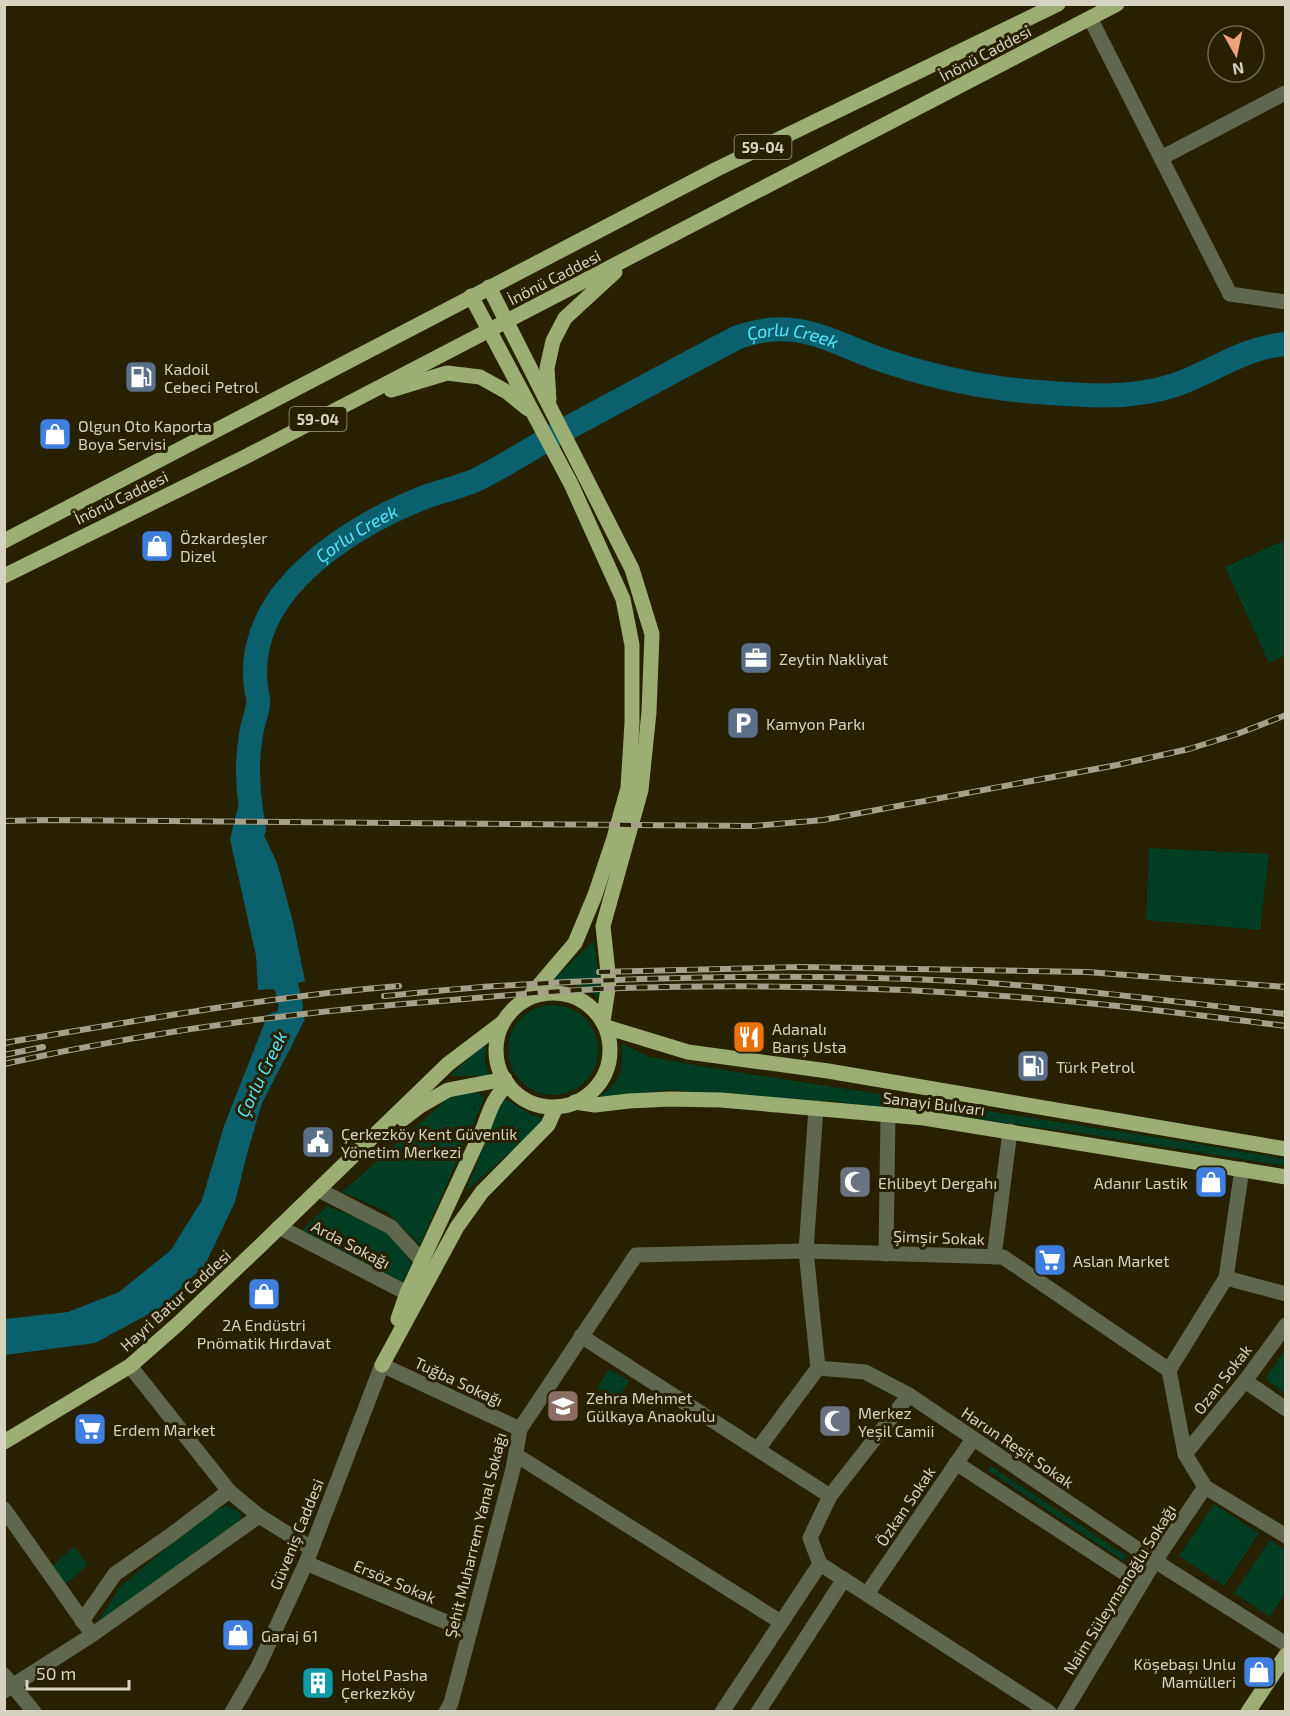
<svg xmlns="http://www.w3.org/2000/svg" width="1290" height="1716" viewBox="0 0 1290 1716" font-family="'Exo 2',sans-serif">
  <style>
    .green { fill: #003d22 }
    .water { fill: #0a606c }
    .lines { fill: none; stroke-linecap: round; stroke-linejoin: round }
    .river { stroke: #0a606c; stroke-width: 24 }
    .minor { stroke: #5f674c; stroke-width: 15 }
    .major { stroke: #9dae75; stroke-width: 15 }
    .rail-casing { stroke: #a4a08a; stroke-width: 6 }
    .rail { stroke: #272101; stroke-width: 4; stroke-dasharray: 11; stroke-linecap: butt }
    .labels { text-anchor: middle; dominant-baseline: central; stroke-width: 6; stroke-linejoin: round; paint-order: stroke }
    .shield { fill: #272101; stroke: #a19d87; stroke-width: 1.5 }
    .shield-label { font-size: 15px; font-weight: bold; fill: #d5d2c0 }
    .street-label { font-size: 16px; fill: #d5d2c0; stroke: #272101 }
    .poi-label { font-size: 16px; fill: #d5d2c0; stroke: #272101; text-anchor: start }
    .water-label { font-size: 18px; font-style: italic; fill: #57e5fc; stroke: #272101 }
  </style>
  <rect width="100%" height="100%" fill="#272101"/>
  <g class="green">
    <polygon points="1285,540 1285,656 1269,663 1225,567"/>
    <polygon points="1149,848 1269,854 1260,930 1146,920"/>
    <path d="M594,941L601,999C582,985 575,984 552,980Z"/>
    <circle cx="553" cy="1050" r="45"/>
    <polygon points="486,1043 485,1062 489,1076 449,1076"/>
    <path d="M622,1044L650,1057L718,1069L1205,1145L1285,1159V1166L1080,1133L921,1112L838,1102L670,1090L596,1099C621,1083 623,1072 622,1044Z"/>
    <polygon points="460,1093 480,1093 484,1099 420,1245 387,1212 342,1192 446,1100"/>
    <polygon points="503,1097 531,1115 547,1119 466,1191"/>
    <polygon points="327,1206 383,1228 397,1242 412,1264 402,1283 299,1233"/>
    <polygon points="1285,1349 1285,1393 1265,1379"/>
    <polygon points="609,1369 629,1381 617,1400 597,1388"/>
    <polygon points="991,1466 1127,1556 1123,1561 988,1470"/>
    <polygon points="1214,1504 1259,1533 1224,1586 1179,1556"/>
    <polygon points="227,1505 240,1513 242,1518 231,1529 103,1623 99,1620 120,1587 158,1555 216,1510"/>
    <polygon points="1270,1540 1286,1550 1285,1594 1270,1617 1234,1593"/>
    <polygon points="74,1547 88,1565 66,1584 52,1566"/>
  </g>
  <g class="water">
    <polygon points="244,796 253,799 251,807 277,863 293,922 305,981 278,989 258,990 256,956 230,839 240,799"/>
    <polygon points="286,1010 303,1015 305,1019 262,1103 248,1150 235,1202 205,1265 160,1308 95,1343 5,1355 5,1319 68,1312 119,1292 171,1250 202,1200 224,1126 268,1014"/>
  </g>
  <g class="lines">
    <g class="river">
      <path id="s1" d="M254,829C249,799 245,766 251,735C252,725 257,714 258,704C259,698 256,692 256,686C254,673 255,659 258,646C274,574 361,522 425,497C441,491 465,486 480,478C506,465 530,449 555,435C616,402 677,369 738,337C800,315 834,345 891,363C935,377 980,387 1025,391C1076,395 1126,401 1175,385C1213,372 1244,347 1286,344"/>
      <polyline points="279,954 291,1006 288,1019 280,1043"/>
    </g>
    <g class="minor">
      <polyline points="1090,18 1230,294 1286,302"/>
      <polyline points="1161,158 1285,93"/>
      <polyline points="816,1108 806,1251 818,1368 865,1372 909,1395 1155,1561 1286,1644"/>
      <polyline points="319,1190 391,1227 422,1261"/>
      <polyline points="279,1227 407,1293"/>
      <polyline points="886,1254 888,1115"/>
      <polyline points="994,1257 1010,1131"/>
      <polyline points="1226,1278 1286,1294"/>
      <polyline points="581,1336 830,1496"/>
      <polyline points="130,1366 229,1491 259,1516 311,1548"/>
      <polyline points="1169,1370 1226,1278 1242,1169"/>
      <polyline points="1245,1381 1286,1409"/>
      <polyline points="758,1449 818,1368"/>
      <polyline points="1185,1454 1245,1381 1286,1325"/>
      <polyline points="516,1455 781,1622"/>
      <polyline points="956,1463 1141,1584"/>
      <polyline points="4,1509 87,1627"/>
      <polyline points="306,1563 470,1632"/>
      <polyline points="820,1564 1049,1712"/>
      <polyline points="867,1594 973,1439"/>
      <polyline points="82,1621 115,1574 171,1535 229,1491"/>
      <polyline points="4,1675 34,1712"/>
      <polyline points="4,1691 92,1635 259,1516"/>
      <polyline points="232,1712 258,1667 306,1563 382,1365 520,1429"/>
      <polyline points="446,1712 451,1703 513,1469 520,1429 636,1255 806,1251 1003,1257 1169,1370 1185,1454 1205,1487 1286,1536"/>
      <polyline points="722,1712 820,1564 810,1538 830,1496 909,1395"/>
      <polyline points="758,1712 844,1579"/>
      <polyline points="1064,1712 1155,1561 1205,1487"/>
    </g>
    <g class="major">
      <polyline points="489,287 632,569 652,634 649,712 641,790 603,926 609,982 603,1022"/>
      <polyline points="471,296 571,484 623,599 632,645 632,723 628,788 614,838 595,895 575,943 528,998"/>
      <polyline points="391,390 447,373 480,377 507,392 528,409"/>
      <polyline points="549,400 547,368 553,341 565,318 615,272"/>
      <polyline points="4,541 717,169 1058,4"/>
      <polyline points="4,576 247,456 1117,4"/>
      <circle cx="553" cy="1050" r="57"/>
      <polyline points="606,1027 688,1052 828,1071 1286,1149"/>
      <polyline points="575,1102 595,1105 629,1101 670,1099 721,1100 924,1118 1286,1177"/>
      <polyline points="403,1119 420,1106 448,1090 505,1079"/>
      <path d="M398,1319L407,1293L483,1129C490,1110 493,1098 508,1084"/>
      <polyline points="382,1365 457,1227 482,1192 548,1125 556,1107"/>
      <polyline points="4,1442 130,1366 179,1323 260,1246 448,1064 502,1023"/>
      <polyline points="1248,1712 1286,1655"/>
    </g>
    <g class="rail-casing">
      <g id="rail">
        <polyline points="4,821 49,820 753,826 823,820 1117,765 1189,749 1237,734 1286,715"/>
        <polyline points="599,972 800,967 1087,972 1286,987"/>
        <path d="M384,996C428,992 471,987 515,985C661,976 809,974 956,981C1066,987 1176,1002 1286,1014"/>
        <path d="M4,1043C135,1021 266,997 399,986"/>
        <polyline points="4,1055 43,1047"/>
        <path d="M4,1064C147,1032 294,1012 440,1001C500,996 560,990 621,988C760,984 902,987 1041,999C1123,1005 1204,1016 1286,1026"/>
      </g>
    </g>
    <use href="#rail" class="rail"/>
  </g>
  <defs>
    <g id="fuel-square" transform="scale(1.725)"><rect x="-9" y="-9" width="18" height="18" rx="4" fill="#5c6f8a" stroke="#272101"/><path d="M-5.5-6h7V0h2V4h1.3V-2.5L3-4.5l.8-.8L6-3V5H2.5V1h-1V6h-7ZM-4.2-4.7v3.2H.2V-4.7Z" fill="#fff"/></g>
    <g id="shop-square" transform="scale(1.725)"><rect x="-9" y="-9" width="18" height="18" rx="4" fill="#3f7fe0" stroke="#272101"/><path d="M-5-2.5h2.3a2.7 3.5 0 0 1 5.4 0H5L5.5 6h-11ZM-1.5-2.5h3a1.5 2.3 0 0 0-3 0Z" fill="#fff"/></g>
    <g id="office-square" transform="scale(1.725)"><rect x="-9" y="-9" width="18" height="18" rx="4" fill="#5c6f8a" stroke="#272101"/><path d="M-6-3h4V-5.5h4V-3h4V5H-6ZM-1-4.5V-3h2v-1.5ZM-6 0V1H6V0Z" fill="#fff"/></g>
    <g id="parking-square" transform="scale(1.725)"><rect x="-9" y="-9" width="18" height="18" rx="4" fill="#5c6f8a" stroke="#272101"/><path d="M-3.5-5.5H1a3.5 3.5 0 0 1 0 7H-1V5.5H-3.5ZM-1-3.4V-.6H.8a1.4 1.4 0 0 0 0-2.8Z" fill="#fff"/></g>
    <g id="restaurant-square" transform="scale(1.725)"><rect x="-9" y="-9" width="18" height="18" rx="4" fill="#e8710a" stroke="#272101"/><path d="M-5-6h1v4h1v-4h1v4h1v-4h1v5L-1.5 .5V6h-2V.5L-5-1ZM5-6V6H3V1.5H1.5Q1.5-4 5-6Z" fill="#fff"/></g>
    <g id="civic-square" transform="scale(1.725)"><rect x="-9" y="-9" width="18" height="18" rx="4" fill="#5c6f8a" stroke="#272101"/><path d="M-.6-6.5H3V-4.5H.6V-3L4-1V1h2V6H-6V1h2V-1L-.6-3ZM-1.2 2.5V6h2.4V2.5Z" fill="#fff"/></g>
    <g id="mosque-square" transform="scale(1.725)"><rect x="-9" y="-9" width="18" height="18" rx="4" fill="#6b7280" stroke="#272101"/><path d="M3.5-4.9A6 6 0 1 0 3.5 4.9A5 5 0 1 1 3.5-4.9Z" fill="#fff"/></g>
    <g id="supermarket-square" transform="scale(1.725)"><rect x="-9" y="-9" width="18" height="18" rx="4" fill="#3f7fe0" stroke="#272101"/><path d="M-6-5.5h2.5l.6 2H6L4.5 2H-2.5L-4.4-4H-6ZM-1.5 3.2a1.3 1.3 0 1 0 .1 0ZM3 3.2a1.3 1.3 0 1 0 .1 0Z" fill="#fff"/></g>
    <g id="school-square" transform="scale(1.725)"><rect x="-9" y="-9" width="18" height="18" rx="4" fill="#8d6e63" stroke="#272101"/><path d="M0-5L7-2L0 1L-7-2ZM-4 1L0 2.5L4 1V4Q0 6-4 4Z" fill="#fff"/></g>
    <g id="building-square" transform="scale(1.725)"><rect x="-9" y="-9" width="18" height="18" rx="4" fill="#0f9aa8" stroke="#272101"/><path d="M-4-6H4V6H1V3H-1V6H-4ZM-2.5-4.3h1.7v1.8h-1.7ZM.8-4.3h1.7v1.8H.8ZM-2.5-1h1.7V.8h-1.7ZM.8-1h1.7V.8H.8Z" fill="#fff"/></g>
  </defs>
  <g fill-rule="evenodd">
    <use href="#fuel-square" x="141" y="377"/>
    <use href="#shop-square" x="55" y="434"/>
    <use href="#shop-square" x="157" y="546"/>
    <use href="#office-square" x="756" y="658"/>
    <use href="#parking-square" x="743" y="723"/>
    <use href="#restaurant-square" x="749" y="1037"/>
    <use href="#fuel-square" x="1033" y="1066"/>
    <use href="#civic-square" x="318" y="1142"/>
    <use href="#mosque-square" x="855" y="1182"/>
    <use href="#shop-square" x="1211" y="1182"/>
    <use href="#supermarket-square" x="1050" y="1260"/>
    <use href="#shop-square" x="264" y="1294"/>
    <use href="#school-square" x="563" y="1406"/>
    <use href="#mosque-square" x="835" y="1421"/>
    <use href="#supermarket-square" x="90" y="1429"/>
    <use href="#shop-square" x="238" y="1635"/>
    <use href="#shop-square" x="1259" y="1672"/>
    <use href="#building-square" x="318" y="1683"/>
  </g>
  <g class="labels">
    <g class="shield">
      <rect x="734.5" y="135" width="57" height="24" rx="4.5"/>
      <rect x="289.5" y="407" width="57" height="24" rx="4.5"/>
    </g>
    <g class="shield-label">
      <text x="763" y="147">59-04</text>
      <text x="318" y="419">59-04</text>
    </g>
    <g class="street-label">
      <text transform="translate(985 53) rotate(-28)">İnönü Caddesi</text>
      <text transform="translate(554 277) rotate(-27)">İnönü Caddesi</text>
      <text transform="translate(121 497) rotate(-26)">İnönü Caddesi</text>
      <text transform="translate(934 1103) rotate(7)">Sanayi Bulvarı</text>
      <text transform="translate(939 1237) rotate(2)">Şimşir Sokak</text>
      <text transform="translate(351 1244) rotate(27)">Arda Sokağı</text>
      <text transform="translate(175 1300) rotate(-42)">Hayri Batur Caddesi</text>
      <text transform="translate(1222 1379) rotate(-52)">Ozan Sokak</text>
      <text transform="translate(459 1381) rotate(25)">Tuğba Sokağı</text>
      <text transform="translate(1018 1447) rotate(34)">Harun Reşit Sokak</text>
      <text transform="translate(905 1506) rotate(-56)">Özkan Sokak</text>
      <text transform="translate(296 1534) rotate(-68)">Güveniş Caddesi</text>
      <text transform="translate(475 1535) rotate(-76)">Şehit Muharrem Yanal Sokağı</text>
      <text transform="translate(395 1581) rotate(23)">Ersöz Sokak</text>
      <text transform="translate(1119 1589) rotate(-58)">Naim Süleymanoğlu Sokağı</text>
    </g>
    <g class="poi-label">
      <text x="164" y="368">Kadoil<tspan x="164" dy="18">Cebeci Petrol</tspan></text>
      <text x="78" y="425">Olgun Oto Kaporta<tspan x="78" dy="18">Boya Servisi</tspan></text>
      <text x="180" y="537">Özkardeşler<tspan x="180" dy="18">Dizel</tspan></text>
      <text x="779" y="658">Zeytin Nakliyat</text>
      <text x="766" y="723">Kamyon Parkı</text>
      <text x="772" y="1028">Adanalı<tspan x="772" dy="18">Barış Usta</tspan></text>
      <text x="1056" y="1066">Türk Petrol</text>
      <text x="341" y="1133">Çerkezköy Kent Güvenlik<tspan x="341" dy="18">Yönetim Merkezi</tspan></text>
      <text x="878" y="1182">Ehlibeyt Dergahı</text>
      <text x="1188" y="1182" text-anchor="end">Adanır Lastik</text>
      <text x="1073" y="1260">Aslan Market</text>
      <text x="264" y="1324" text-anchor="middle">2A Endüstri<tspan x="264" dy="18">Pnömatik Hırdavat</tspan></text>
      <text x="586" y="1397">Zehra Mehmet<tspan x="586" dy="18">Gülkaya Anaokulu</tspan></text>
      <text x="858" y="1412">Merkez<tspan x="858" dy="18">Yeşil Camii</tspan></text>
      <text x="113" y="1429">Erdem Market</text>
      <text x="261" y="1635">Garaj 61</text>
      <text x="1236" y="1663" text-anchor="end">Köşebaşı Unlu<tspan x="1236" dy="18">Mamülleri</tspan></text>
      <text x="341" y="1674">Hotel Pasha<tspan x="341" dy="18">Çerkezköy</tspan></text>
    </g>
    <g class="water-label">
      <text stroke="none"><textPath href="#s1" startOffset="825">Çorlu Creek</textPath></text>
      <text stroke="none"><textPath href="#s1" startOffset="339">Çorlu Creek</textPath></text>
      <text transform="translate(261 1074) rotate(-64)">Çorlu Creek</text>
    </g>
  </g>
  <rect width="1290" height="1716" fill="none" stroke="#d5d2c0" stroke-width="12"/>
  <g transform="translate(1236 54) rotate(171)"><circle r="28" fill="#272101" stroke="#6d684d" stroke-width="1.5"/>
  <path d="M0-4.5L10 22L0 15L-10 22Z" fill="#f1a17b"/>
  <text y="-9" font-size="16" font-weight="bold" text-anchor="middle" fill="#d5d2c0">N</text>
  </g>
  <path d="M27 1680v9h102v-9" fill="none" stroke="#d5d2c0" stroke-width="3"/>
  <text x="36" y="1680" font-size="18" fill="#d5d2c0" stroke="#272101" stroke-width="4.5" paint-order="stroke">50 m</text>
</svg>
